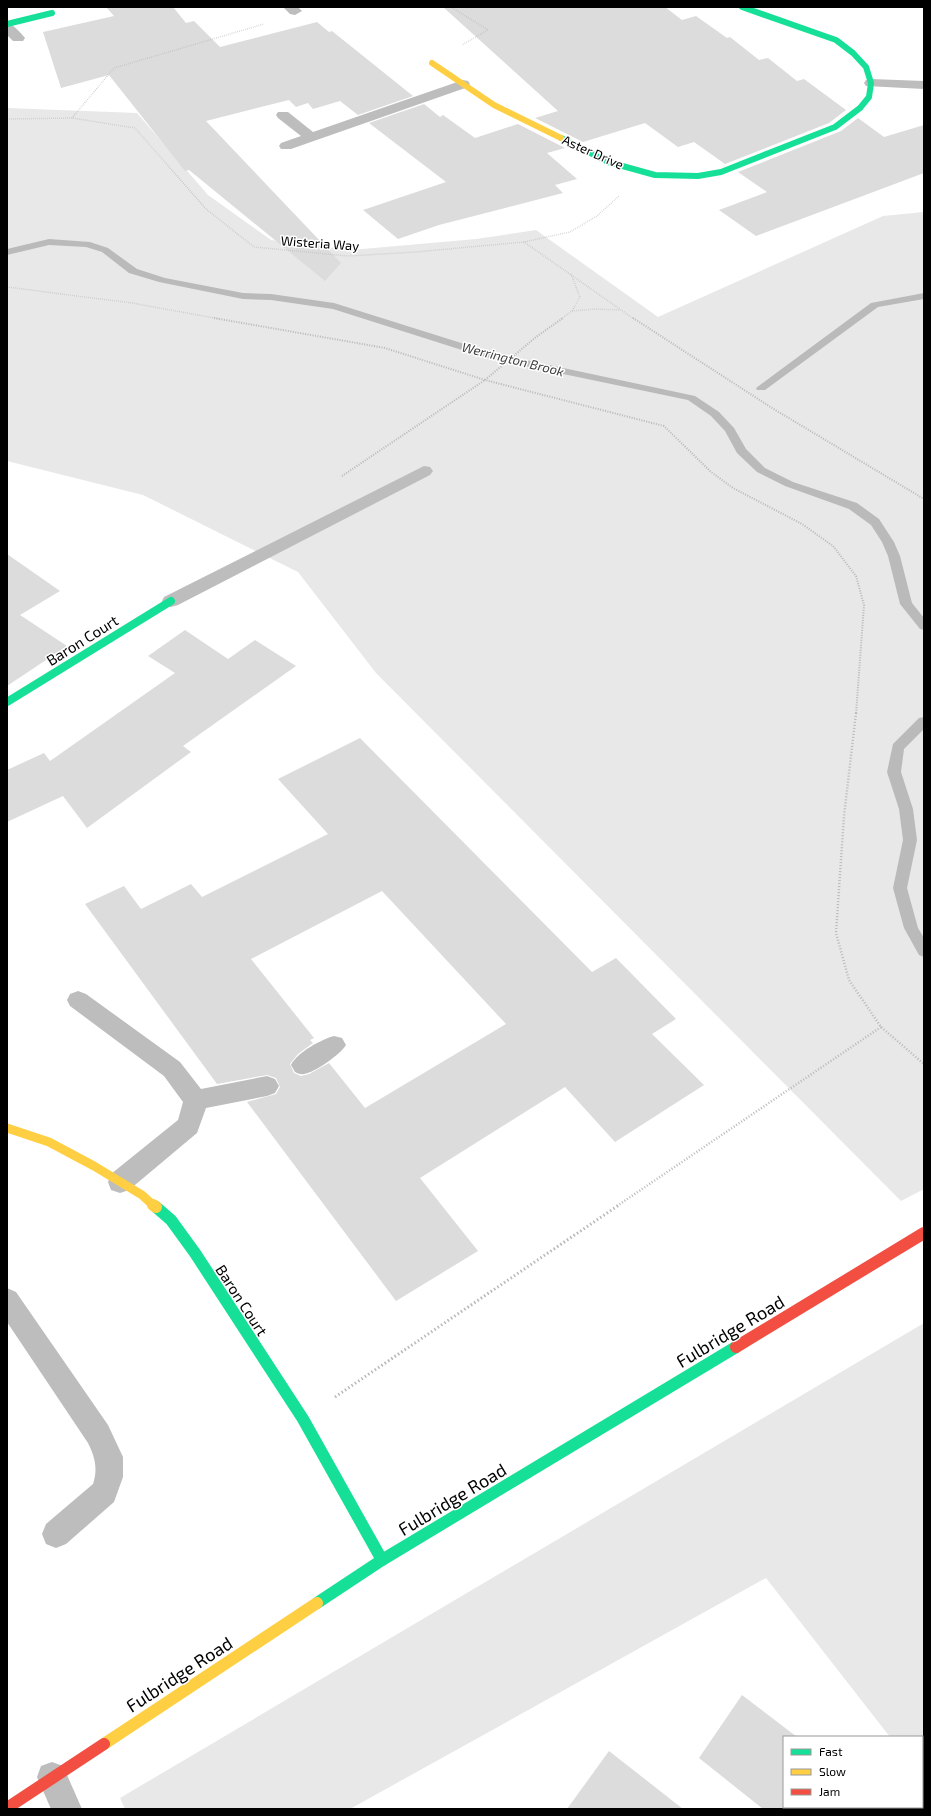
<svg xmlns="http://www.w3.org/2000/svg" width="931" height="1816" viewBox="0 0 931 1816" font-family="'Exo 2',sans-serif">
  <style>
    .green { fill: #e8e8e8 }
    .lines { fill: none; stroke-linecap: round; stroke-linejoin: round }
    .stream { fill: #bababa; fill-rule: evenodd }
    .building { fill: #dcdcdc; fill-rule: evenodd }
    .path-far3 { stroke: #b8b8b8; stroke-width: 1.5; stroke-dasharray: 0.5 1.5; stroke-linecap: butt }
    .path-far2 { stroke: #b8b8b8; stroke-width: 2; stroke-dasharray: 1 1.5; stroke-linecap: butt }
    .path-far1 { stroke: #b8b8b8; stroke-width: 2.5; stroke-dasharray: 1 2; stroke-linecap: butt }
    .path { stroke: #b8b8b8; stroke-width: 3; stroke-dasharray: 1.5 2.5; stroke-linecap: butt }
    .lane { fill: #bdbdbd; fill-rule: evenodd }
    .street { fill: #bdbdbd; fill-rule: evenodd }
    .fast-far2 { stroke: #16e098; stroke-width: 6 }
    .fast-far1 { stroke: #16e098; stroke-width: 8 }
    .fast { stroke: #16e098; stroke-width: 12 }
    .slow-far2 { stroke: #ffcf43; stroke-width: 6 }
    .slow-far1 { stroke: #ffcf43; stroke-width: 9 }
    .slow { stroke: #ffcf43; stroke-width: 12 }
    .jam { stroke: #f24e42; stroke-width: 12 }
    .labels { text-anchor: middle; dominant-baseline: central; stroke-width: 3; stroke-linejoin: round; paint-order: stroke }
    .far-street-label { font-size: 13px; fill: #000; stroke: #fff }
    .far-water-label { font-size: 13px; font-style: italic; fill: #3e3e3e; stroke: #fff }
    .street-label { font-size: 15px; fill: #000; stroke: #fff }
    .near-street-label { font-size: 18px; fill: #000; stroke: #fff }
  </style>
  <rect width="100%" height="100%" fill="#fff"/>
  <g class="green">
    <polygon points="7,108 137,113 208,195 271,240 351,250 476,239 536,230 658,317 883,216 924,212 924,1189 901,1201 376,673 298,572 143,495 7,461"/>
    <polygon points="924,1323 924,1781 922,1779 922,1737 890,1737 766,1578 350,1809 125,1809 120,1798"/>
  </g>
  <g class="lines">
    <g class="stream">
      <polygon points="49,239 90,242 108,248 137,269 165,278 243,293 271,294 334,303 493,353 695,396 719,412 734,428 746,449 765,468 793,482 857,503 879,519 894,542 900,556 912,603 924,618 924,630 920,629 900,604 888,556 882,542 871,525 849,509 785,486 757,472 737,453 725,431 711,416 688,400 487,358 333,309 271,300 243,299 159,282 129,273 102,252 86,247 49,245 7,255 7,249"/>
      <polygon points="924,293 924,299 878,307 765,390 757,390 756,388 871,303"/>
      <polygon points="924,717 924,729 904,749 901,772 913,809 917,840 907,888 918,928 924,938 924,957 919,955 904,928 893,888 903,840 899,809 887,772 893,744 919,718"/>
    </g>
  </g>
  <g class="building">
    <polygon points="106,7 173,7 186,23 194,21 220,47 317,22 329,32 332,31 413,96 358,115 340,101 313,109 308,103 296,107 289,100 206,121 341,263 325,281 189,170 185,171 109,75 61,88 43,32 114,16"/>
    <polygon points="443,7 665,7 682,20 696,16 727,38 730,37 759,60 768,58 797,81 804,79 846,110 829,123 725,164 694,142 678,147 645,123 583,142 535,118 558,111"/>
    <polygon points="424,104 440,117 443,115 475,138 518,124 565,148 547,153 577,179 555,185 563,193 439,225 398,239 363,210 446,182 369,123"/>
    <polygon points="858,118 884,137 924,125 924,173 756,236 719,210 767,192 738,172 841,131"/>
    <polygon points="7,554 60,591 20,615 67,646 7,686"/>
    <polygon points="185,630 228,659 255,640 296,666 183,746 191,752 87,828 63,796 7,822 7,770 44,753 50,761 175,673 148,656"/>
    <path d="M360,738L592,972L616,958L676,1019L652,1034L704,1085L615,1142L565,1087L420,1178L478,1251L396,1301L247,1102L276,1094L280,1087L276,1078L267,1075L217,1084L85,904L124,886L141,909L191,884L202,897L328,834L278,779ZM382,891L506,1024L365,1108L329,1063L309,1074L301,1076L294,1073L290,1064L298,1054L313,1043L310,1040L314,1038L251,959Z"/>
    <polygon points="742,1695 797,1737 784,1737 784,1807 802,1807 801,1809 763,1809 699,1758"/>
    <polygon points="609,1751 683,1809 567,1809"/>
  </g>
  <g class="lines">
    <g class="path-far3">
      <polyline points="451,7 488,30 462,45"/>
      <polyline points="72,118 114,68 264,24"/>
      <polyline points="7,119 72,118 135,128 206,209 254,247 348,256 416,252 524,242 570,232 597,216 619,196"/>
      <polyline points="524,242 634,319"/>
      <polyline points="7,287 132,303 220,319"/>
      <polyline points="572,311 595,309 620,310"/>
      <polyline points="561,319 572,311 580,297 571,274"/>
    </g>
    <g class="path-far2">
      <polyline points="214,318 385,348 485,380 664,426 711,472 733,488 802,524 833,546 856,576 864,605 856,714"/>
      <polyline points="633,318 772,408 924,499"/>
      <polyline points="342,476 485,380 536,337 563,318"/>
    </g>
    <g class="path-far1">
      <polyline points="856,713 844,816 836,933 849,980 881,1027 924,1064"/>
      <polyline points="617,1206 881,1027"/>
    </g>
    <polyline class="path" points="335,1397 619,1205"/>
    <g class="lane">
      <polygon points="424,466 430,467 433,471 430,475 178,605 171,607 164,605 162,601 164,597"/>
      <polygon points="78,991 86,994 180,1062 201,1089 267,1076 275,1079 279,1086 275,1093 267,1096 206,1108 197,1133 129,1190 120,1193 111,1190 108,1182 111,1174 178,1120 183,1102 164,1076 70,1006 67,1000 70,994"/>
      <path d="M334,1036L342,1038L346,1045C341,1054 314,1073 304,1074C301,1075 297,1073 295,1072L291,1065C298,1052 320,1040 334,1036Z"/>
      <path d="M7,1288L16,1292L108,1425L123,1457V1477L114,1502L66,1544L56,1548L46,1544L42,1534L46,1524L93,1484C98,1469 95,1457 88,1443L7,1322Z"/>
    </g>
    <g class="street">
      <polygon points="283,7 298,7 302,11 295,15 290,14"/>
      <path d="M7,23C14,25 20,32 25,38L23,41H13L7,35Z"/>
      <polygon points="871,79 924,81 924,89 866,86 864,83 866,80"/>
      <polygon points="463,80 468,81 470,84 468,87 291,149 281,149 279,146 281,143 301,136 278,118 276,115 278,112 288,112 313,132"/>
      <polygon points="52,1762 63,1766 82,1809 51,1809 37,1777 41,1766"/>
    </g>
    <g class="fast-far2">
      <polyline points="7,24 52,13"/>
      <polyline points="561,138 608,162 655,175 698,176 721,172 835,127 860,108 869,97 871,83 866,67 853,53 836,40 742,7"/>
    </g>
    <polyline class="fast-far1" points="7,702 171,601"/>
    <g class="fast">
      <polyline points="156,1207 171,1220 195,1253 303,1419 382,1560"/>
      <polyline points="317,1603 382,1560 736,1347"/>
    </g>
    <polyline class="slow-far2" points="432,63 494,105 561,138"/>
    <polyline class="slow-far1" points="7,1128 49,1142 94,1166 142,1195 154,1206"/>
    <g class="slow">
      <polyline points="153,1205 156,1207"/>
      <polyline points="104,1744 317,1603"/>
    </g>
    <g class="jam">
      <polyline points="736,1347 924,1233"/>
      <polyline points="7,1808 104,1744"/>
    </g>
  </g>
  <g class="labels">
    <g class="far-street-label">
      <text transform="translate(593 152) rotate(24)">Aster Drive</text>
      <text transform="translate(320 243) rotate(4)">Wisteria Way</text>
    </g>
    <g class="far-water-label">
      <text transform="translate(513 359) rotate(14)">Werrington Brook</text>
    </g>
    <g class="street-label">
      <text transform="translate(82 640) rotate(-32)">Baron Court</text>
      <text transform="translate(242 1300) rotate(57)">Baron Court</text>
    </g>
    <g class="near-street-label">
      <text transform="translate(730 1331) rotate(-31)">Fulbridge Road</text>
      <text transform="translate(452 1499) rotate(-31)">Fulbridge Road</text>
      <text transform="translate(179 1674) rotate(-33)">Fulbridge Road</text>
    </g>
  </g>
  <rect width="931" height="1816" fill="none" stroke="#000000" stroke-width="16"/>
  <rect x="783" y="1736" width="140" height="72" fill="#ffffff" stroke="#999999"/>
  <rect x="791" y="1749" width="20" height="6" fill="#16e098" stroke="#999999"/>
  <text x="819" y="1756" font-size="12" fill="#000000">Fast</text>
  <rect x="791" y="1769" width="20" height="6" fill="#ffcf43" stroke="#999999"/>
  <text x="819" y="1776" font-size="12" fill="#000000">Slow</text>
  <rect x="791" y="1789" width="20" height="6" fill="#f24e42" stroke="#999999"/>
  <text x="819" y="1796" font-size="12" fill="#000000">Jam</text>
</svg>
